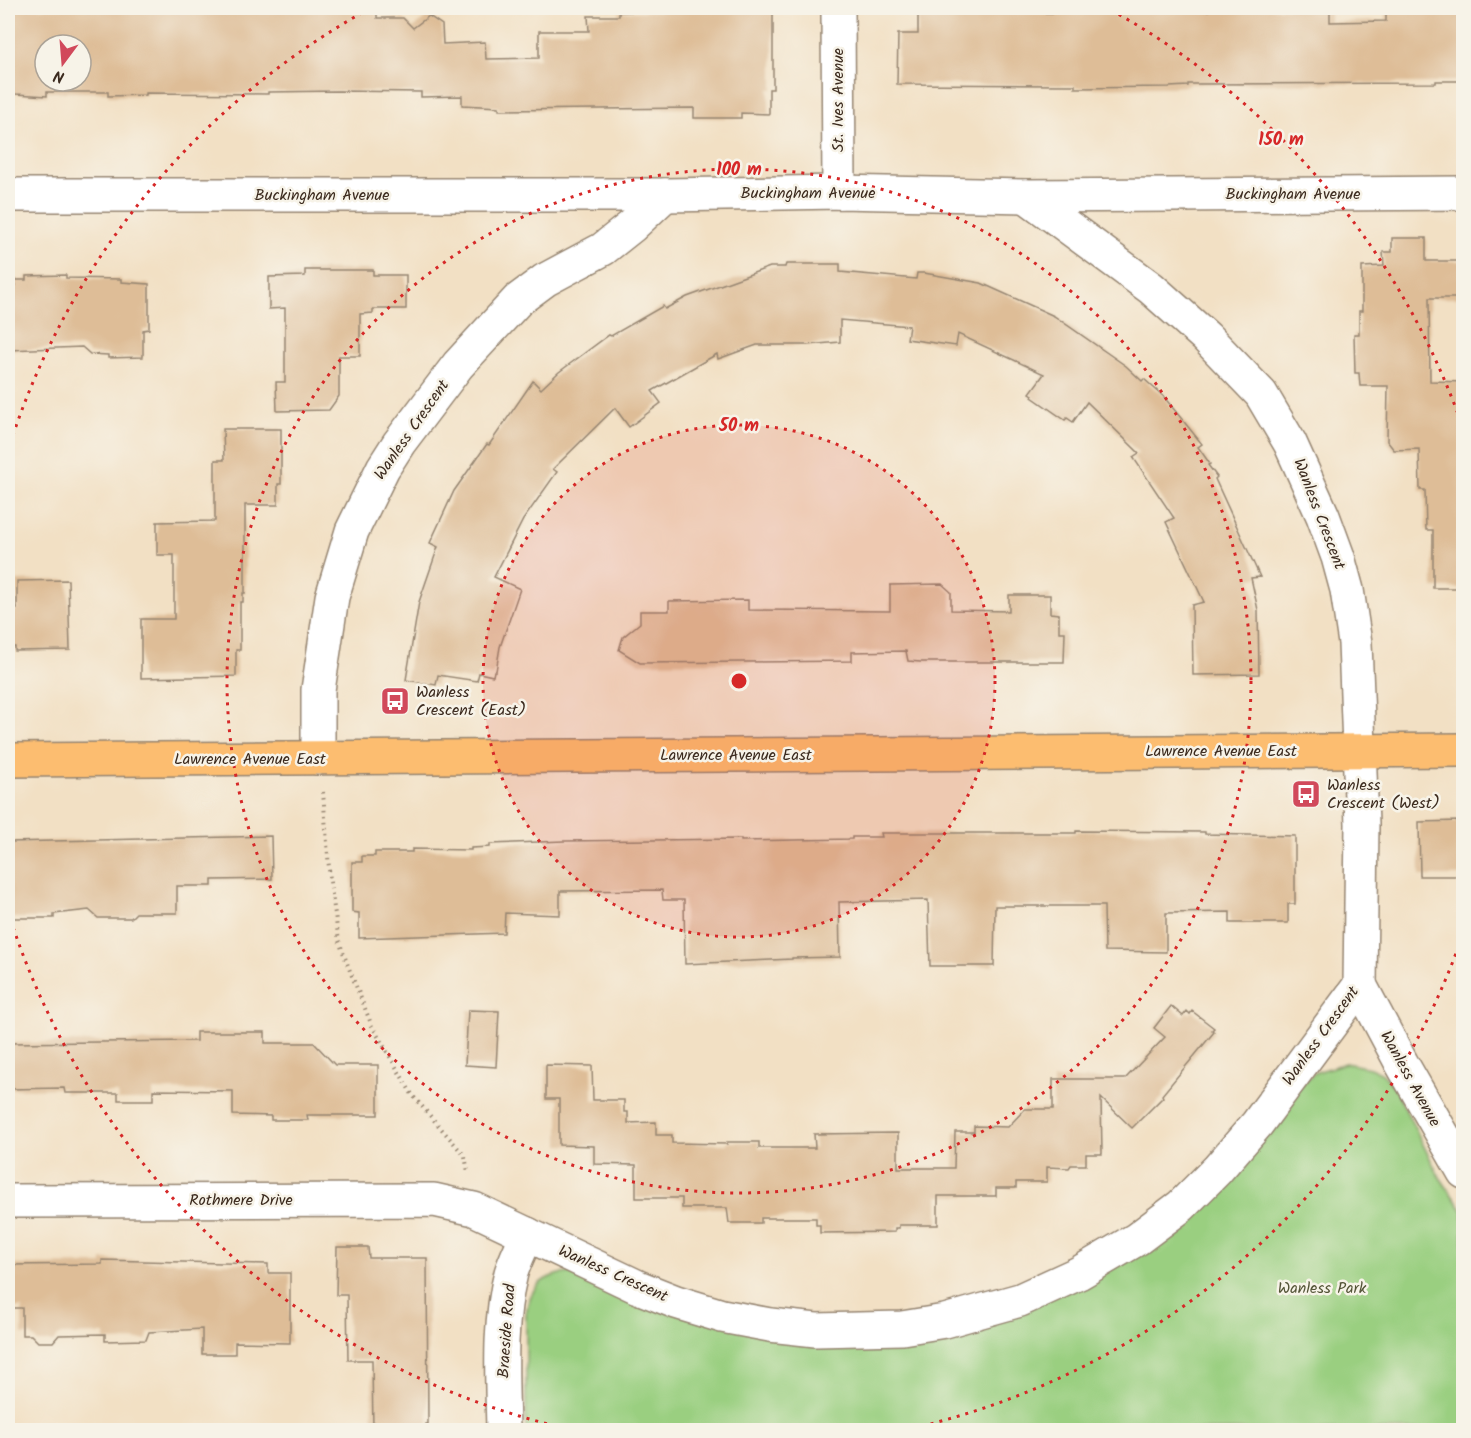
<svg xmlns="http://www.w3.org/2000/svg" width="1471" height="1438" viewBox="0 0 1471 1438" font-family="Kalam,sans-serif">
  <style>
    .green { fill: #9acf80; stroke: #6a7c4f; stroke-width: 1.5 }
    .building { fill: #debd97; fill-rule: evenodd }
    .lines { fill: none; stroke-linecap: round; stroke-linejoin: round }
    .minor-casing { stroke: #968571; stroke-width: 36 }
    .major-casing { stroke: #968571; stroke-width: 36 }
    .path { stroke: #968571; stroke-width: 4; stroke-dasharray: 1.5 4.5; stroke-linecap: butt }
    .minor { stroke: #fff; stroke-width: 33 }
    .major { stroke: #fcbd6f; stroke-width: 33 }
    .ring { fill: none; stroke: #d62828; stroke-width: 3; stroke-dasharray: 3 6 }
    .labels { text-anchor: middle; dominant-baseline: central; stroke-width: 5; stroke-linejoin: round; paint-order: stroke }
    .street-label { font-size: 16px; fill: #3b2a1e; stroke: #f7f3e8 }
    .poi-label { font-size: 16px; fill: #3b2a1e; stroke: #f7f3e8; text-anchor: start }
    .park-label { font-size: 16px; fill: #535336; stroke: #f7f3e8 }
    .centre { fill: #d62828; stroke: #f7f3e8; stroke-width: 3 }
    .ring-label { font-size: 18px; text-anchor: middle; font-weight: bold; fill: #d62828; stroke: #f7f3e8; stroke-width: 5; stroke-linejoin: round; paint-order: stroke }
  </style>
  <rect width="100%" height="100%" fill="#f7f3e8"/>
  <filter id="ink" filterUnits="userSpaceOnUse"><feTurbulence type="fractalNoise" baseFrequency=".0167" numOctaves="2"/><feDisplacementMap in="SourceGraphic" scale="12" xChannelSelector="R" yChannelSelector="G"/><feConvolveMatrix kernelMatrix="1 2 1 2 8 2 1 2 1" color-interpolation-filters="sRGB"/></filter>
  <filter id="wash" filterUnits="userSpaceOnUse"><feTurbulence type="fractalNoise" baseFrequency=".008" numOctaves="4" result="noise"/><feDisplacementMap in="SourceGraphic" scale="24" xChannelSelector="R" yChannelSelector="G"/><feGaussianBlur stdDeviation="1.35" result="paint"/><feColorMatrix in="noise" values="0 0 0 0 0 0 0 0 0 0 0 0 0 0 0 0 0 1.4 0 .05"/><feComposite in="paint" operator="in"/></filter>
  <g filter="url(#wash)">
    <rect width="100%" height="100%" fill="#f2e0c4"/>
    <path class="green" d="M1345,1063L1370,1068L1383,1074L1394,1087L1439,1176L1463,1211V1430H526V1314C530,1287 542,1275 569,1273L794,1338L1086,1284L1314,1073Z"/>
    <g id="blocks">
      <g class="building">
        <path d="M8,8H377V18H403L413,28L429,16L442,25L443,44L485,42L486,59L539,58V31H589L588,16H619V12L695,10V8H773V89H769V114L741,113V118H694V108L499,110V107L462,105V96L421,97V92L338,91L268,92V94L146,93V95L108,96V92H47V96L16,94L8,93ZM45,45H81V81H45Z"/>
        <polygon points="918,8 962,8 962,13 1055,13 1055,8 1124,8 1124,10 1153,9 1153,11 1208,11 1208,8 1330,8 1330,22 1386,21 1386,8 1419,8 1419,10 1464,10 1464,81 1436,81 1436,83 1188,84 1188,86 1169,87 1075,88 1075,85 897,84 898,34 918,34"/>
        <polygon points="1392,238 1426,238 1426,261 1464,261 1464,298 1429,298 1430,381 1464,382 1464,588 1433,588 1433,530 1426,530 1425,490 1420,490 1419,449 1394,450 1387,441 1388,386 1360,386 1359,373 1355,373 1354,334 1359,334 1359,311 1362,311 1362,267 1384,266 1383,252 1392,252"/>
        <polygon points="786,264 840,264 840,272 916,279 917,273 924,273 981,283 1054,316 1126,366 1142,381 1144,379 1164,397 1202,444 1198,447 1210,464 1208,465 1217,477 1215,479 1260,577 1251,578 1258,610 1259,674 1193,675 1192,605 1204,602 1166,522 1174,518 1133,457 1139,453 1087,402 1073,422 1067,418 1065,420 1032,397 1033,395 1030,393 1044,374 958,334 956,346 907,339 909,326 840,320 840,342 807,345 757,345 718,359 717,354 652,391 661,403 629,427 615,408 553,469 557,472 523,520 494,577 520,589 500,647 496,671 494,671 493,676 479,673 477,681 438,675 436,685 406,680 419,602 438,547 430,543 454,491 487,444 489,445 533,381 541,389 559,372 609,335 611,336 663,306 665,309 687,297 770,267 785,267"/>
        <polygon points="305,270 373,270 373,275 406,275 406,309 373,309 373,313 360,314 360,356 339,356 339,396 329,410 277,411 276,382 285,382 285,308 269,309 269,277 305,276"/>
        <polygon points="66,275 66,278 121,279 121,282 149,284 149,329 143,330 143,357 108,358 108,355 90,354 82,347 8,350 8,286 15,286 14,280 26,280 26,276"/>
        <polygon points="223,429 281,429 281,484 278,484 278,505 245,505 245,593 243,593 243,602 240,602 240,650 236,650 236,676 141,678 141,619 174,619 174,555 157,555 157,522 215,521 215,460 224,460"/>
        <polygon points="68,580 70,650 15,651 15,647 8,647 8,612 15,612 15,609 17,609 17,581"/>
        <polygon points="942,584 951,592 951,610 1009,611 1009,595 1050,595 1050,613 1059,614 1059,632 1065,632 1064,662 921,662 908,661 906,651 852,652 852,661 640,663 619,650 623,637 640,623 640,611 669,611 669,601 748,600 748,610 890,611 890,585"/>
        <polygon points="1462,821 1463,876 1420,876 1419,822"/>
        <polygon points="1076,831 1205,832 1205,834 1295,836 1295,904 1288,904 1288,923 1230,923 1230,912 1166,913 1166,952 1105,951 1104,906 995,906 994,966 930,966 928,900 839,902 840,957 792,958 792,959 685,964 684,900 663,900 662,890 560,891 560,915 505,913 504,933 359,938 359,913 352,912 352,862 362,862 362,856 375,856 375,852 412,852 412,849 471,850 471,848 490,847 490,844 564,841 741,839 741,841 852,839 852,837 882,837 881,833 1076,833"/>
        <polygon points="271,836 272,879 212,880 212,886 177,886 177,913 136,913 131,918 98,918 89,910 54,914 54,918 9,918 9,842"/>
        <polygon points="1171,1006 1183,1016 1187,1011 1190,1014 1192,1011 1214,1028 1212,1030 1214,1032 1162,1095 1163,1097 1132,1128 1101,1098 1102,1154 1086,1154 1086,1165 1071,1165 1069,1168 1047,1167 1047,1182 1016,1182 1016,1188 996,1188 996,1196 938,1196 938,1225 899,1225 899,1228 895,1228 895,1232 820,1233 820,1225 816,1225 816,1218 761,1218 761,1223 729,1223 727,1208 682,1208 682,1198 636,1198 636,1165 594,1164 594,1146 559,1145 559,1099 546,1099 546,1065 592,1066 593,1100 624,1100 624,1112 628,1112 628,1123 656,1122 656,1135 672,1135 672,1143 727,1144 727,1142 759,1142 759,1148 815,1148 814,1134 898,1133 898,1168 954,1168 955,1132 974,1132 974,1126 1008,1127 1025,1109 1053,1109 1053,1079 1125,1079 1165,1037 1154,1028"/>
        <polygon points="468,1010 499,1011 496,1067 465,1065"/>
        <polygon points="196,1032 265,1032 265,1043 314,1043 335,1065 378,1065 378,1115 307,1115 308,1120 271,1120 271,1116 233,1115 233,1091 153,1090 153,1100 118,1100 118,1093 65,1093 64,1088 8,1089 8,1043 196,1041"/>
        <polygon points="337,1247 368,1247 369,1258 427,1258 428,1424 426,1424 426,1431 373,1431 372,1360 348,1360 347,1295 336,1295"/>
        <polygon points="102,1260 268,1264 268,1273 290,1273 290,1343 235,1342 235,1354 202,1354 202,1329 149,1332 146,1340 105,1341 105,1334 59,1335 53,1342 38,1342 31,1335 22,1335 22,1308 8,1308 8,1265 102,1264"/>
      </g>
    </g>
  </g>
  <g filter="url(#ink)">
    <use href="#blocks" fill-opacity="0" stroke="#968571" stroke-width="1.5"/>
    <g class="lines">
      <g class="minor-casing">
        <g id="minor">
          <polyline points="838,8 839,192"/>
          <polyline points="8,195 665,195 839,192 1026,196 1464,193"/>
          <polyline points="318,758 318,690 332,597 352,531 383,468 399,443 458,365 518,300 545,280 603,249 632,226 665,195"/>
          <polyline points="1360,985 1402,1064 1464,1172"/>
          <polyline points="8,1201 434,1200 474,1209 638,1287 676,1302 722,1316 770,1325 816,1330 902,1328 945,1321 1020,1300 1079,1273 1137,1239 1181,1206 1217,1170 1257,1124 1360,985 1362,824 1355,643 1347,590 1338,557 1323,516 1290,443 1261,394 1206,337 1151,288 1026,196"/>
          <path d="M503,1430C502,1379 498,1324 511,1273C515,1260 522,1247 527,1234"/>
        </g>
      </g>
      <g class="major-casing">
        <polyline id="major" points="8,760 1464,750"/>
      </g>
      <polyline class="path" points="323,792 330,881 339,941 350,971 372,1026 413,1096 465,1156 468,1172"/>
      <use href="#minor" class="minor"/>
      <use href="#major" class="major"/>
    </g>
  </g>
  <circle cx="739" cy="681" r="256" fill="#d62828" fill-opacity=".12"/>
  <g class="ring">
    <circle cx="739" cy="681" r="256"/>
    <circle cx="739" cy="681" r="512"/>
    <path d="M1462 937A767 767 0 0 1 905 1430M573 1430A767 767 0 0 1 10 918M10 444A767 767 0 0 1 367 10M1111 10A767 767 0 0 1 1462 425"/>
  </g>
  <defs>
    <g id="bus-square" transform="scale(1.5)"><rect x="-9" y="-9" width="18" height="18" rx="4" fill="#d1495b" stroke="#f7f3e8"/><path d="M-5-6H5V4H4V6H2V4H-2V6H-4V4H-5ZM-3.5-4V0h7V-4ZM-3.5 1.2v1.5H-2V1.2ZM2 1.2v1.5H3.5V1.2Z" fill="#fff"/></g>
  </defs>
  <g fill-rule="evenodd">
    <use href="#bus-square" x="395" y="701"/>
    <use href="#bus-square" x="1306" y="794"/>
  </g>
  <g class="labels">
    <g class="street-label">
      <text transform="translate(838 100) rotate(-90)">St. Ives Avenue</text>
      <text x="808" y="193">Buckingham Avenue</text>
      <text x="1293" y="194">Buckingham Avenue</text>
      <text x="322" y="195">Buckingham Avenue</text>
      <text transform="translate(412 430) rotate(-55)">Wanless Crescent</text>
      <text transform="translate(1319 514) rotate(69)">Wanless Crescent</text>
      <text x="1221" y="751">Lawrence Avenue East</text>
      <text x="736" y="755">Lawrence Avenue East</text>
      <text x="250" y="759">Lawrence Avenue East</text>
      <text transform="translate(1321 1036) rotate(-54)">Wanless Crescent</text>
      <text transform="translate(1410 1079) rotate(61)">Wanless Avenue</text>
      <text x="241" y="1200">Rothmere Drive</text>
      <text transform="translate(613 1274) rotate(24)">Wanless Crescent</text>
      <text transform="translate(507 1331) rotate(-86)">Braeside Road</text>
    </g>
    <g class="poi-label">
      <text x="416" y="692">Wanless<tspan x="416" dy="18">Crescent (East)</tspan></text>
      <text x="1327" y="785">Wanless<tspan x="1327" dy="18">Crescent (West)</tspan></text>
    </g>
    <g class="park-label">
      <text x="1322" y="1288">Wanless Park</text>
    </g>
  </g>
  <circle cx="739" cy="681" r="9" class="centre"/>
  <g class="ring-label">
    <text x="1281" y="145">150 m</text>
    <text x="739" y="175">100 m</text>
    <text x="739" y="431">50 m</text>
  </g>
  <rect width="1471" height="1438" fill="none" stroke="#f7f3e8" stroke-width="30"/>
  <g transform="translate(63 63) rotate(196)"><circle r="28" fill="#f7f3e8" stroke="#aca397" stroke-width="1.5"/>
  <path d="M0-4.5L10 22L0 15L-10 22Z" fill="#d1495b"/>
  <text y="-9" font-size="16" font-weight="bold" text-anchor="middle" fill="#3b2a1e">N</text>
  </g>
</svg>
